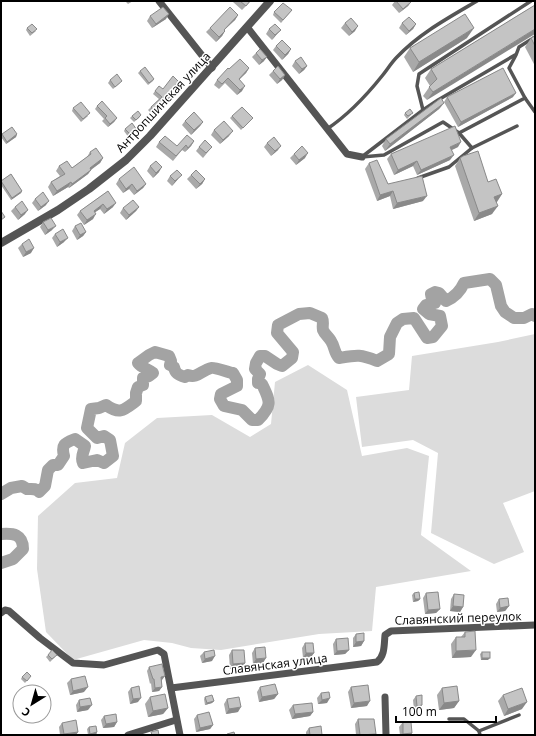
<svg xmlns="http://www.w3.org/2000/svg" width="536" height="736" viewBox="0 0 536 736" font-family="'Open Sans',sans-serif">
  <style>
    .green { fill: #dcdcdc }
    .lines { fill: none; stroke-linecap: round; stroke-linejoin: round }
    .river { stroke: #a3a3a3; stroke-width: 12 }
    .service { stroke: #555; stroke-width: 3.5 }
    .minor { stroke: #555; stroke-width: 7 }
    .tertiary { stroke: #555; stroke-width: 8 }
    .wall { fill: #a9a9a9 }
    .shaded-wall { fill: #898989 }
    .building { fill: #c4c4c4; stroke: #898989 }
    .labels { text-anchor: middle; dominant-baseline: central; stroke-width: 3; stroke-linejoin: round; paint-order: stroke }
    .street-label { font-size: 12px; fill: #000; stroke: #fff }
  </style>
  <rect width="100%" height="100%" fill="#fff"/>
  <g class="green">
    <polygon points="535,334 535,491 503,503 524,552 494,564 431,533 438,453 413,440 362,447 356,397 409,390 412,356 498,342"/>
    <polygon points="308,365 347,390 362,456 407,448 429,456 421,535 471,571 376,587 372,631 319,634 221,650 191,648 172,643 144,640 73,660 46,632 37,569 38,516 75,483 117,478 125,443 157,418 212,415 250,437 271,424 275,382"/>
  </g>
  <g class="lines">
    <g class="river">
      <path d="M1,494L11,488L22,486L27,489C32,489 36,488 39,492L45,486L48,470L53,465H58L64,456C61,444 65,443 75,439L85,446C84,452 80,457 83,463L97,460L104,463L113,456L110,440L104,436L97,438L87,428L91,409L99,408L106,405C120,415 124,410 136,401V393L138,387L143,385V378L149,376L153,373C148,369 142,368 138,363L149,355L155,352L169,356L171,361L170,365L174,367C175,373 178,375 185,377L188,375C197,379 202,370 211,368C215,367 227,372 233,373L237,380V386L221,394L220,399L224,406L242,410L252,420H258C273,405 270,401 262,384L258,383V379L260,374L255,369L256,363L260,356H265L277,364L282,366L292,358L293,352L277,333L278,325L299,314L310,313L322,318C324,322 322,326 323,330C325,335 329,337 331,341C335,347 334,353 339,358C357,355 360,354 377,361L389,354L390,337L397,323L403,319L414,318L427,338L433,337L442,326L440,316L429,314L423,309L426,305L435,303L432,299L431,294L435,292L439,293L446,301C455,297 460,292 464,283L490,279L496,285L501,306L505,312L514,318H524L532,314L535,316"/>
      <path d="M1,534C13,533 23,534 23,549L13,559L1,563"/>
    </g>
    <g class="service">
      <polyline points="525,98 535,112"/>
      <polyline points="423,110 438,100 515,55"/>
      <path d="M327,129C348,115 366,96 382,76C387,70 391,63 397,57C420,33 448,18 477,1"/>
      <polyline points="459,133 472,148 517,126"/>
      <polyline points="363,156 423,110 417,86 419,74 531,1"/>
      <polyline points="362,157 384,155 443,122 459,133 525,98 509,68 516,55 519,47 535,37"/>
      <polyline points="418,178 449,167 472,148"/>
      <polyline points="449,719 464,719 479,731 480,735"/>
      <polyline points="479,731 519,715"/>
    </g>
    <g class="minor">
      <polyline points="159,1 212,68"/>
      <polyline points="247,27 347,154 362,157"/>
      <polyline points="1,613 5,610 9,611 40,638 73,663 104,665 158,650 164,654 180,735"/>
      <path d="M171,688L377,662C385,656 384,645 385,635L391,631L535,625"/>
      <polyline points="385,697 386,735"/>
      <polyline points="128,735 176,720"/>
    </g>
    <polyline class="tertiary" points="1,243 58,210 89,189 126,160 150,136 270,1"/>
  </g>
  <g class="wall">
    <polygon points="125,1 133,1 128,4"/>
    <polygon points="233,1 251,1 242,10 233,2"/>
    <polygon points="395,1 410,1 411,2 408,6 399,13 392,5"/>
    <polygon points="535,5 427,100 423,96 430,86 425,78 431,69"/>
    <polygon points="292,10 281,23 273,15 274,12"/>
    <polygon points="238,15 235,20 224,30 225,31 222,36 216,42 206,32 210,28"/>
    <polygon points="150,16 166,19 152,28 147,21"/>
    <polygon points="345,23 355,31 349,36 341,28"/>
    <polygon points="402,23 416,24 413,29 406,35 399,28"/>
    <polygon points="27,28 36,31 30,36 26,30"/>
    <polygon points="269,29 281,30 277,34 272,40 266,34"/>
    <polygon points="535,36 535,66 525,47 531,38"/>
    <polygon points="467,38 413,72 404,57 410,48"/>
    <polygon points="276,46 291,49 288,54 282,60 273,50"/>
    <polygon points="256,53 264,61 259,65 252,57"/>
    <polygon points="295,61 307,66 304,70 299,74 292,66"/>
    <polygon points="249,68 246,73 239,80 242,91 237,95 225,83 219,89 214,85 217,80 229,69"/>
    <polygon points="140,71 154,79 153,81 148,85 138,73"/>
    <polygon points="273,71 285,75 282,80 277,84 269,75"/>
    <polygon points="110,80 120,83 113,89 108,83"/>
    <polygon points="155,91 169,94 162,107 153,115 148,110 159,99 153,94"/>
    <polygon points="447,97 513,97 458,127 444,102"/>
    <polygon points="444,103 439,109 385,151 382,146 386,139"/>
    <polygon points="97,106 117,118 114,122 108,127 102,121 104,119 95,109"/>
    <polygon points="73,108 88,116 81,122 72,111"/>
    <polygon points="405,113 411,115 407,119 404,115"/>
    <polygon points="141,115 139,118 134,122 130,118 132,116"/>
    <polygon points="232,116 251,120 241,130 230,118"/>
    <polygon points="185,121 203,122 200,126 191,135 182,125"/>
    <polygon points="125,129 137,130 129,138 124,131"/>
    <polygon points="214,130 229,136 220,144 211,135"/>
    <polygon points="2,134 17,134 16,137 6,144 1,137 1,135"/>
    <polygon points="194,141 191,146 185,152 182,150 173,161 156,147 159,142 177,146"/>
    <polygon points="267,143 278,150 271,156 264,147"/>
    <polygon points="199,147 212,147 203,158 196,151"/>
    <polygon points="458,147 452,150 450,160 417,175 413,166 394,175 387,159 391,154"/>
    <polygon points="90,152 103,158 100,163 91,170 88,174 69,188 68,187 53,196 48,187 51,182 60,176 56,171 59,166 72,168 87,157"/>
    <polygon points="294,154 305,158 296,165 290,158"/>
    <polygon points="460,158 502,194 496,202 492,214 474,221 455,166"/>
    <polygon points="369,163 388,184 423,201 393,209 390,196 377,201 365,169"/>
    <polygon points="150,166 159,172 153,178 147,171"/>
    <polygon points="11,174 22,191 21,193 11,200 1,185 1,181"/>
    <polygon points="191,175 205,179 202,184 196,189 187,179"/>
    <polygon points="170,176 178,179 172,186 167,181"/>
    <polygon points="119,179 146,184 143,188 134,195 129,189 123,193 116,184"/>
    <polygon points="108,191 113,207 104,214 100,209 95,212 93,219 84,225 77,215 80,211"/>
    <polygon points="35,199 46,205 38,211 32,203"/>
    <polygon points="15,207 25,214 18,220 11,211"/>
    <polygon points="139,207 136,211 126,220 120,213 123,208"/>
    <polygon points="43,222 52,230 45,235 40,227"/>
    <polygon points="75,226 86,232 83,236 77,240 72,231"/>
    <polygon points="55,234 64,242 57,247 52,238"/>
    <polygon points="22,244 31,253 23,257 18,248"/>
    <polygon points="414,593 420,599 418,601 413,602 412,595"/>
    <polygon points="426,593 440,609 436,613 425,614 423,598"/>
    <polygon points="454,594 463,607 460,612 450,611 451,599"/>
    <polygon points="499,599 509,606 505,611 497,612 496,604"/>
    <polygon points="465,632 471,657 452,658 451,644 456,637 461,637"/>
    <polygon points="356,634 364,641 361,646 353,647 353,638"/>
    <polygon points="336,639 349,650 345,654 334,655 333,644"/>
    <polygon points="305,643 314,653 311,657 303,658 302,648"/>
    <polygon points="255,648 263,663 253,664 252,653"/>
    <polygon points="232,650 245,663 242,668 230,669 229,655"/>
    <polygon points="204,652 212,661 202,663 200,656"/>
    <polygon points="482,652 488,660 481,660 480,654"/>
    <polygon points="48,655 55,657 50,662 46,657"/>
    <polygon points="149,667 162,680 162,687 159,691 152,692 151,683 150,684 147,671"/>
    <polygon points="22,677 29,678 25,683 21,679"/>
    <polygon points="71,679 84,692 70,695 67,683"/>
    <polygon points="260,687 278,694 274,699 259,702 257,692"/>
    <polygon points="351,687 367,706 351,708 348,692"/>
    <polygon points="131,688 138,702 130,704 128,692"/>
    <polygon points="442,688 459,701 454,708 439,710 437,695"/>
    <polygon points="321,693 327,703 318,704 317,698"/>
    <polygon points="503,695 522,709 504,716 498,701"/>
    <polygon points="416,696 419,710 414,710 413,700"/>
    <polygon points="150,697 168,708 163,714 148,717 145,704"/>
    <polygon points="205,697 214,701 212,703 205,705 204,699"/>
    <polygon points="227,699 238,712 226,714 224,704"/>
    <polygon points="79,700 88,710 77,712 76,705"/>
    <polygon points="293,705 313,712 310,716 292,719 289,710"/>
    <polygon points="197,715 213,725 210,729 196,732 194,719"/>
    <polygon points="104,716 117,722 114,727 103,728 101,720"/>
    <polygon points="358,719 376,734 375,735 356,735 355,724"/>
    <polygon points="403,722 412,733 411,735 400,735 399,727"/>
    <polygon points="62,723 78,732 76,735 60,735 59,727"/>
    <polygon points="89,727 97,732 96,735 88,735 87,729"/>
    <polygon points="309,728 322,735 306,735 306,732"/>
  </g>
  <g class="shaded-wall">
    <polygon points="411,2 408,6 399,13 403,9"/>
    <polygon points="169,14 166,19 152,28 156,24"/>
    <polygon points="238,15 235,20 220,34 224,30"/>
    <polygon points="416,24 413,29 406,35 409,31"/>
    <polygon points="358,26 355,31 349,36 352,32"/>
    <polygon points="474,28 467,38 413,72 419,62"/>
    <polygon points="535,29 535,34 427,100 433,92"/>
    <polygon points="281,30 277,34 272,40 275,35"/>
    <polygon points="225,31 222,36 216,42 219,37"/>
    <polygon points="291,49 288,54 282,60 285,55"/>
    <polygon points="267,57 264,61 259,65 262,60"/>
    <polygon points="307,66 304,70 299,74 302,69"/>
    <polygon points="249,68 246,73 235,83 239,79"/>
    <polygon points="285,75 282,80 277,84 280,79"/>
    <polygon points="245,86 242,91 237,95 240,90"/>
    <polygon points="516,93 513,97 458,127 461,122"/>
    <polygon points="171,96 162,107 153,115 155,112"/>
    <polygon points="444,103 439,109 385,151 390,144"/>
    <polygon points="117,118 114,122 108,127 110,124"/>
    <polygon points="203,122 200,126 191,135 194,130"/>
    <polygon points="233,131 229,136 220,144 223,140"/>
    <polygon points="17,134 16,137 6,144 7,142"/>
    <polygon points="194,141 191,146 185,152 188,148"/>
    <polygon points="461,142 458,147 447,152 450,147"/>
    <polygon points="281,146 278,150 271,156 275,151"/>
    <polygon points="308,153 305,158 296,165 299,160"/>
    <polygon points="454,155 450,160 417,175 421,170"/>
    <polygon points="103,158 100,163 86,173 90,168"/>
    <polygon points="417,161 413,166 394,175 398,170"/>
    <polygon points="162,167 159,172 153,178 156,173"/>
    <polygon points="91,170 88,174 69,188 72,184"/>
    <polygon points="182,175 178,179 172,186 175,181"/>
    <polygon points="205,179 202,184 196,189 200,184"/>
    <polygon points="71,182 68,187 53,196 57,191"/>
    <polygon points="132,184 129,189 123,193 126,189"/>
    <polygon points="146,184 143,188 134,195 137,191"/>
    <polygon points="22,191 21,193 11,200 12,198"/>
    <polygon points="393,191 390,196 377,201 380,195"/>
    <polygon points="502,194 497,202 489,205 494,197"/>
    <polygon points="427,196 423,201 393,209 397,203"/>
    <polygon points="49,201 46,205 38,211 41,207"/>
    <polygon points="116,203 113,207 104,214 107,209"/>
    <polygon points="103,204 100,209 91,215 94,211"/>
    <polygon points="498,206 492,214 474,221 479,213"/>
    <polygon points="139,207 136,211 126,220 129,215"/>
    <polygon points="28,210 25,214 18,220 21,215"/>
    <polygon points="96,214 93,219 84,225 87,220"/>
    <polygon points="56,226 52,230 45,235 48,230"/>
    <polygon points="86,232 83,236 77,240 80,235"/>
    <polygon points="68,238 64,242 57,247 60,242"/>
    <polygon points="34,248 31,253 23,257 26,252"/>
    <polygon points="415,599 420,599 418,601 413,602"/>
    <polygon points="453,606 463,607 460,612 450,611"/>
    <polygon points="509,606 505,611 497,612 500,608"/>
    <polygon points="440,609 436,613 425,614 428,610"/>
    <polygon points="364,641 361,646 353,647 356,642"/>
    <polygon points="349,650 345,654 334,655 337,651"/>
    <polygon points="476,650 471,657 452,658 456,651"/>
    <polygon points="306,653 314,653 311,657 303,658"/>
    <polygon points="215,656 212,661 202,663 205,659"/>
    <polygon points="266,658 263,663 253,664 256,659"/>
    <polygon points="482,658 490,658 488,660 481,660"/>
    <polygon points="245,663 242,668 230,669 233,664"/>
    <polygon points="165,676 162,680 158,681 161,677"/>
    <polygon points="88,687 84,692 70,695 73,691"/>
    <polygon points="162,687 159,691 152,692 155,688"/>
    <polygon points="278,694 274,699 259,702 262,697"/>
    <polygon points="141,698 138,702 130,704 133,699"/>
    <polygon points="330,698 327,703 318,704 322,700"/>
    <polygon points="214,701 212,703 205,705 207,703"/>
    <polygon points="370,701 367,706 351,708 354,703"/>
    <polygon points="459,701 454,708 439,710 444,703"/>
    <polygon points="527,702 522,709 504,716 508,709"/>
    <polygon points="92,705 88,710 77,712 80,707"/>
    <polygon points="422,705 419,710 414,710 417,706"/>
    <polygon points="241,707 238,712 226,714 229,709"/>
    <polygon points="168,708 163,714 148,717 153,711"/>
    <polygon points="313,712 310,716 292,719 295,714"/>
    <polygon points="117,722 114,727 103,728 106,724"/>
    <polygon points="213,725 210,729 196,732 200,728"/>
    <polygon points="78,732 76,735 64,735 64,734"/>
    <polygon points="97,732 96,735 89,735 90,734"/>
    <polygon points="412,733 411,735 402,735 403,734"/>
  </g>
  <g class="building">
    <polygon points="240,1 250,1 246,6"/>
    <polygon points="396,1 410,1 411,2 403,9"/>
    <polygon points="283,3 292,10 283,20 274,12"/>
    <polygon points="535,5 535,29 433,92 429,87 437,79 431,69"/>
    <polygon points="163,7 169,14 156,24 150,16"/>
    <polygon points="230,7 238,15 224,30 225,31 219,37 210,28"/>
    <polygon points="465,14 474,28 419,62 410,48"/>
    <polygon points="409,17 416,24 409,31 402,23"/>
    <polygon points="351,18 358,26 352,32 345,23"/>
    <polygon points="32,24 37,29 32,33 27,28"/>
    <polygon points="275,24 281,30 275,35 269,29"/>
    <polygon points="535,36 535,46 531,38"/>
    <polygon points="282,40 291,49 285,55 276,46"/>
    <polygon points="260,49 267,57 262,60 256,53"/>
    <polygon points="301,57 307,66 302,69 295,61"/>
    <polygon points="240,59 249,68 239,79 245,86 240,90 228,78 222,84 217,80 228,68 229,69"/>
    <polygon points="278,66 285,75 280,79 273,71"/>
    <polygon points="145,67 154,79 149,83 140,71"/>
    <polygon points="503,68 516,93 461,122 447,97"/>
    <polygon points="117,74 122,81 115,87 110,80"/>
    <polygon points="173,76 179,82 169,94 171,96 164,104 155,112 151,107 162,97 155,91 159,86 163,89"/>
    <polygon points="441,98 444,103 390,144 386,139"/>
    <polygon points="102,101 117,118 110,124 105,118 107,116 97,106"/>
    <polygon points="81,102 90,113 83,119 73,108"/>
    <polygon points="242,107 253,118 243,128 232,116"/>
    <polygon points="410,109 413,113 408,116 405,113"/>
    <polygon points="138,111 141,115 136,120 132,116"/>
    <polygon points="194,112 203,122 194,130 185,121"/>
    <polygon points="224,121 233,131 223,140 214,130"/>
    <polygon points="132,123 137,130 131,135 125,129"/>
    <polygon points="455,126 461,142 450,147 454,155 421,170 417,161 398,170 391,154"/>
    <polygon points="12,127 17,134 7,142 2,134"/>
    <polygon points="187,135 194,141 188,148 186,145 176,156 159,142 165,136 177,146"/>
    <polygon points="274,137 281,146 275,151 267,143"/>
    <polygon points="205,140 212,147 206,153 199,147"/>
    <polygon points="302,146 308,153 299,160 294,154"/>
    <polygon points="96,148 103,158 90,168 91,170 72,184 71,182 57,191 51,182 65,174 59,166 67,161 72,168 91,154 90,152"/>
    <polygon points="478,151 488,182 496,179 502,194 494,197 498,206 479,213 460,158 463,156"/>
    <polygon points="377,160 388,184 422,176 427,196 397,203 393,191 380,195 369,163"/>
    <polygon points="156,161 162,167 156,173 150,166"/>
    <polygon points="134,167 146,184 137,191 132,184 126,189 119,179"/>
    <polygon points="177,170 182,175 175,181 170,176"/>
    <polygon points="196,170 205,179 200,184 191,175"/>
    <polygon points="11,174 22,191 12,198 1,181"/>
    <polygon points="108,191 116,203 107,209 103,204 94,211 96,214 87,220 80,211"/>
    <polygon points="43,192 49,201 41,207 35,199"/>
    <polygon points="133,200 139,207 129,215 123,208"/>
    <polygon points="22,201 28,210 21,215 15,207"/>
    <polygon points="1,211 5,217 1,220"/>
    <polygon points="51,218 56,226 48,230 43,222"/>
    <polygon points="81,223 86,232 80,235 75,226"/>
    <polygon points="63,229 68,238 60,242 55,234"/>
    <polygon points="29,239 34,248 26,252 22,244"/>
    <polygon points="419,592 420,599 415,599 414,593"/>
    <polygon points="438,592 440,609 428,610 426,593"/>
    <polygon points="454,594 464,595 463,607 453,606"/>
    <polygon points="508,598 509,606 500,608 499,599"/>
    <polygon points="475,631 476,650 456,651 456,637 465,637 465,632"/>
    <polygon points="364,633 364,641 356,642 356,634"/>
    <polygon points="348,638 349,650 337,651 336,639"/>
    <polygon points="305,643 313,643 314,653 306,653"/>
    <polygon points="265,647 266,658 256,659 255,648"/>
    <polygon points="52,650 57,655 52,659 48,655"/>
    <polygon points="214,650 215,656 205,659 204,652"/>
    <polygon points="232,650 244,650 245,663 233,664"/>
    <rect x="482" y="652" width="8" height="6"/>
    <polygon points="162,664 165,676 161,677 162,687 155,688 154,679 153,679 149,667"/>
    <polygon points="27,672 31,676 27,681 22,677"/>
    <polygon points="85,676 88,687 73,691 71,679"/>
    <polygon points="275,684 278,694 262,697 260,687"/>
    <polygon points="368,685 370,701 354,703 351,687"/>
    <polygon points="139,686 141,698 133,699 131,688"/>
    <polygon points="457,686 459,701 444,703 442,688"/>
    <polygon points="522,688 527,702 508,709 503,695"/>
    <polygon points="329,692 330,698 322,700 321,693"/>
    <polygon points="165,694 168,708 153,711 150,697"/>
    <polygon points="212,695 214,701 207,703 205,697"/>
    <polygon points="422,695 422,705 417,706 416,696"/>
    <polygon points="239,697 241,707 229,709 227,699"/>
    <polygon points="90,698 92,705 80,707 79,700"/>
    <polygon points="312,703 313,712 295,714 293,705"/>
    <polygon points="209,712 213,725 200,728 197,715"/>
    <polygon points="116,714 117,722 106,724 104,716"/>
    <polygon points="358,719 374,719 376,734 360,735"/>
    <polygon points="76,720 78,732 64,734 62,723"/>
    <polygon points="403,722 411,722 412,733 403,734"/>
    <polygon points="96,726 97,732 90,734 89,727"/>
    <polygon points="321,726 322,735 310,735 309,728"/>
    <polygon points="158,730 159,735 152,735 151,732"/>
    <polygon points="234,732 235,735 228,735 227,734"/>
  </g>
  <g class="labels">
    <g class="street-label">
      <text transform="translate(163 102) rotate(-47)">Антропшинская улица</text>
      <text transform="translate(458 618) rotate(-2)">Славянский переулок</text>
      <text transform="translate(275 664) rotate(-7)">Славянская улица</text>
    </g>
  </g>
  <rect width="536" height="736" fill="none" stroke="#000000" stroke-width="4"/>
  <g transform="translate(32 704) rotate(217)"><circle r="19" fill="#ffffff" stroke="#999999"/>
  <path d="M0-3L7 15L0 10L-7 15Z" fill="#000000"/>
  <text y="-6" font-size="11" font-weight="bold" text-anchor="middle" fill="#000000">С</text>
  </g>
  <path d="M396 716v6h100v-6" fill="none" stroke="#000000" stroke-width="2"/>
  <text x="402" y="716" font-size="12" fill="#000000" stroke="#ffffff" stroke-width="3" paint-order="stroke">100 m</text>
</svg>
